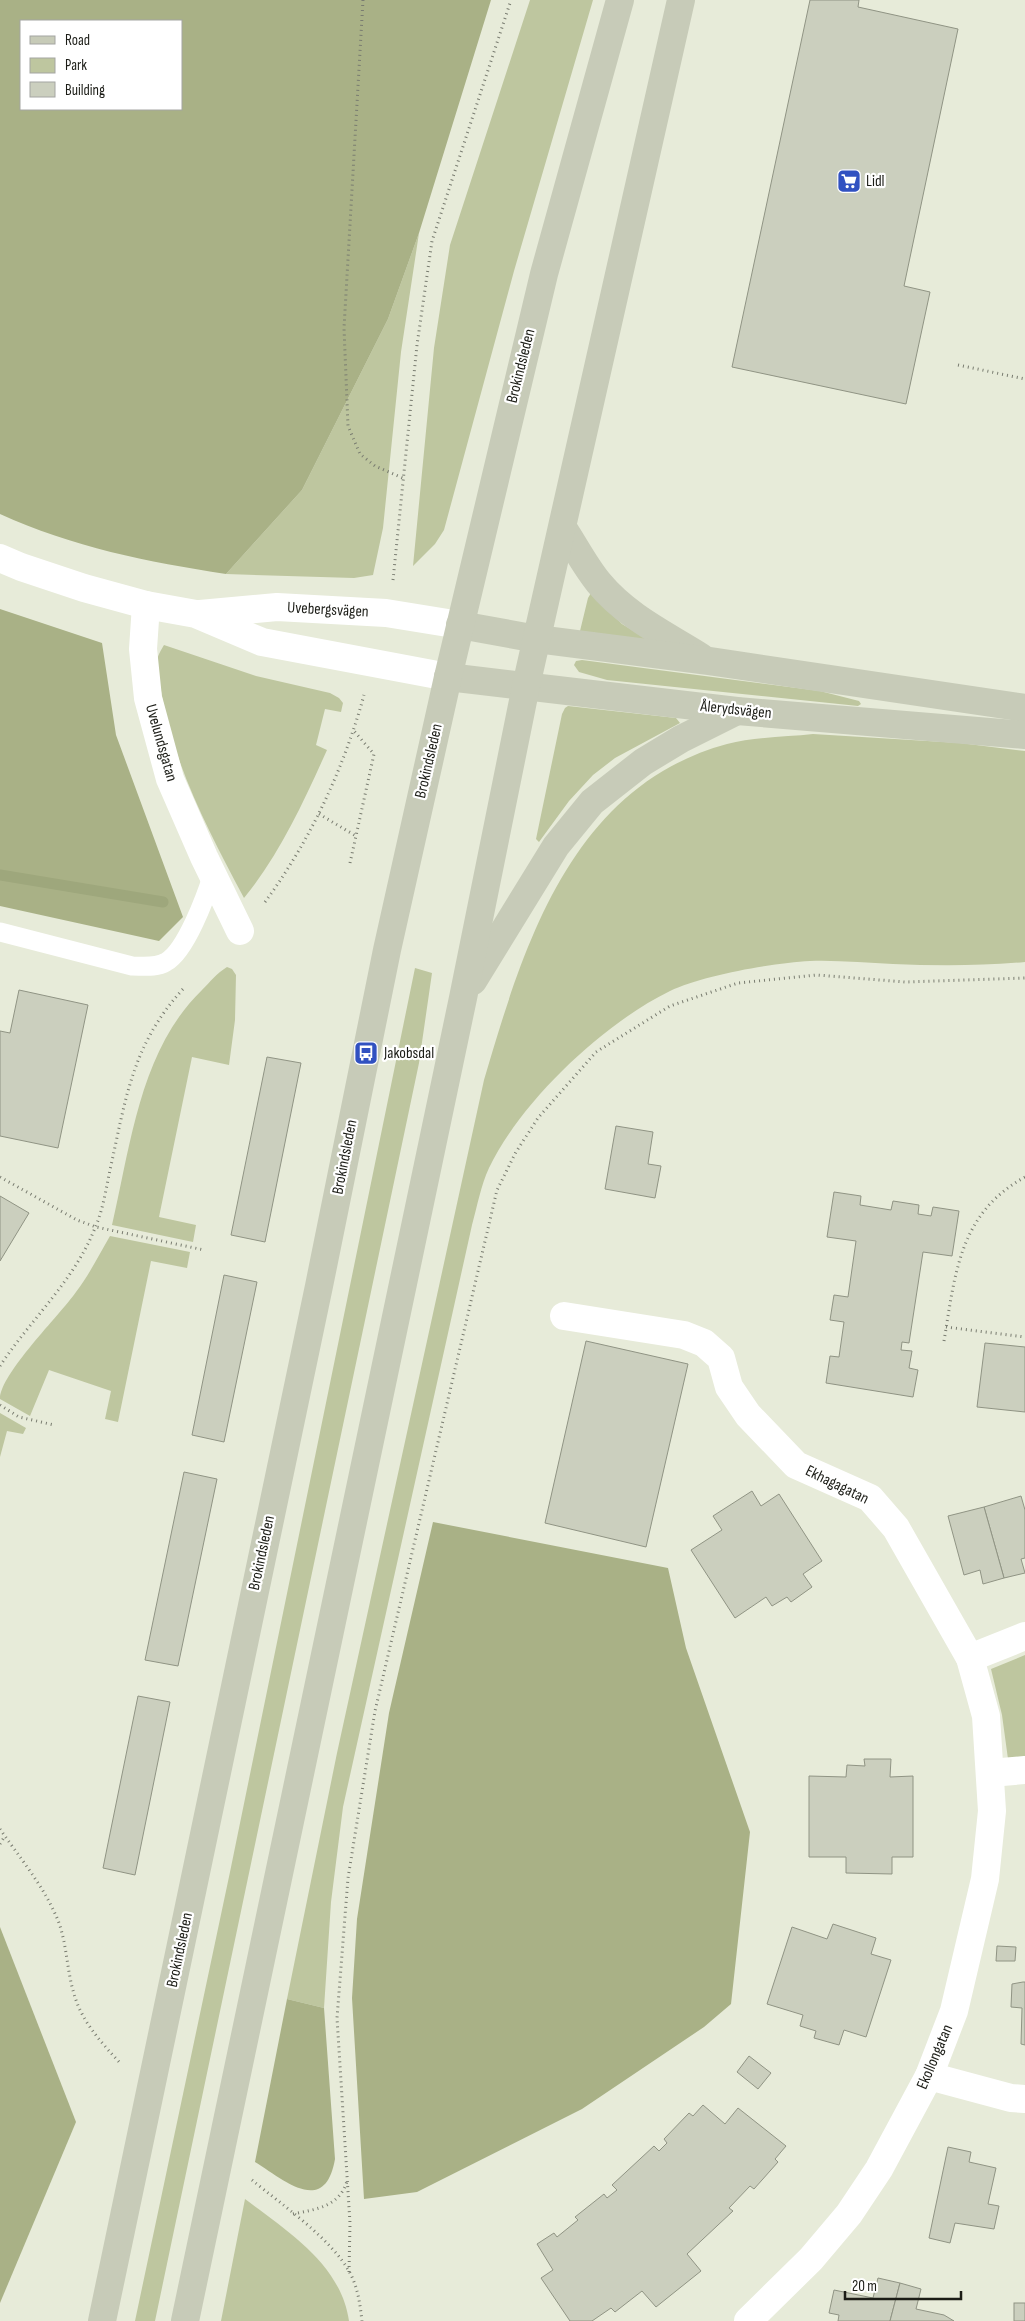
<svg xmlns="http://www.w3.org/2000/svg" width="1025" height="2321" viewBox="0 0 1025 2321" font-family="'Sofia Sans Condensed',sans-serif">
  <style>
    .green { fill: #bec69f }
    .forest { fill: #a9b186; fill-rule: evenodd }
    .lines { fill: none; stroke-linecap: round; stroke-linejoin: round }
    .stream { stroke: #9ea77c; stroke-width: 11 }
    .building { fill: #cbcfbe; stroke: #909484 }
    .path { stroke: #797c70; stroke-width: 3; stroke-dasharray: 1 4; stroke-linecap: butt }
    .service { stroke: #fff; stroke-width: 19 }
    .minor { stroke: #fff; stroke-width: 28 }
    .secondary { stroke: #c7cbb8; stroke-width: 28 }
    .labels { text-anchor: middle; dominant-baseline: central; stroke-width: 4.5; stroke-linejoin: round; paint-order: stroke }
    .poi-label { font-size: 16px; fill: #1c1d17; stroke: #fff; text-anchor: start }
    .street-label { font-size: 16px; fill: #1c1d17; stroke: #fff }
  </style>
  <rect width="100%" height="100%" fill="#e7ebd9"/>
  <g class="green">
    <polygon points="530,0 593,0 514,271 444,530 435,544 413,566 434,348 450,245"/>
    <polygon points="419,233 401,352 383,528 373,575 354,578 226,574 302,490 388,319"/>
    <polygon points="591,593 622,624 649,640 580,631 588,598"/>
    <path d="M164,645L256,676L330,693L339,698L343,703L341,712L325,709L316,745L327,750C304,801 280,854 244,898C210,834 175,768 162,697C161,687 157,676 157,666C156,658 160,652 164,645Z"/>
    <polygon points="582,660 820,691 859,701 861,704 858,706 607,680 579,672 574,665 576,661"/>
    <polygon points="568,706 676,718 680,723 615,758 593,775 569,801 539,842 536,839 562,714 565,708"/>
    <path d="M813,734L960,743L1025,751V962C981,966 937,966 893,964C866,963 838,960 810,961C773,963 703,975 670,991C604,1023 521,1101 489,1168C481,1185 477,1207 472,1225L343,1807L331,1902L324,2008L287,1999L337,1753L484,1080C524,944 572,786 727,744C753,737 786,737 813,734Z"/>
    <path d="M227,967L232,969L236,975L235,1020L229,1065L192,1057L159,1217L196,1225L193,1242L112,1225C131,1144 140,1050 202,990C210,982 217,973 227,967Z"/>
    <polygon points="415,968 432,973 419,1063 155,2321 135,2321 230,1872"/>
    <path d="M110,1236L190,1252L187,1268L151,1261L118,1422L105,1419L111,1391L49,1370L30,1416L0,1399C0,1374 60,1315 76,1292C89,1275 99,1255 110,1236Z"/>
    <polygon points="0,1413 26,1428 23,1434 7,1431 0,1457"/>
    <polygon points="1025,1655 1025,1758 1008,1759 1002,1715 991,1669"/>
    <path d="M245,2199C287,2231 341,2264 349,2321H221Z"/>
  </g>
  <g class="forest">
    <path d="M0,0H491L419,233L388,319L302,490L226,574C148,562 72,547 0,514ZM21,21H181V109H21Z"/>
    <polygon points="0,609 102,643 116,735 183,917 159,941 0,906"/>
    <polygon points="433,1522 668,1568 686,1648 750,1832 731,2004 704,2027 582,2109 417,2192 364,2199 352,1998 357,1919 389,1713"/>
    <polygon points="0,1927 76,2122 0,2303"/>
    <path d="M287,1999L324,2008L335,2159C325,2217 284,2180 255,2162Z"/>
  </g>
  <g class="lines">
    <polyline class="stream" points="0,875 163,902"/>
  </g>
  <g class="building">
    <polygon points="810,0 859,0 858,7 958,29 904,286 930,292 906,404 732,367"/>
    <polygon points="19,990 88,1005 58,1148 0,1136 0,1031 10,1033"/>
    <polygon points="267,1057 301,1063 265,1242 231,1235"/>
    <polygon points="616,1126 653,1132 648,1164 661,1166 655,1198 605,1189"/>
    <polygon points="834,1192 861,1196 860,1205 891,1210 893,1201 919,1205 918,1214 931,1216 933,1207 959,1211 952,1256 923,1252 909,1343 902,1342 901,1350 912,1351 909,1368 918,1370 913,1397 826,1383 830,1356 839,1357 844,1322 830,1320 834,1295 848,1297 856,1241 827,1237"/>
    <polygon points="0,1196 29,1213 0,1261"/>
    <polygon points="224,1275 257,1282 224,1442 192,1435"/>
    <polygon points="586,1341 688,1364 646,1547 545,1523"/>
    <polygon points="985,1343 1025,1347 1025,1412 977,1407"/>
    <polygon points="184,1472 217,1479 178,1666 145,1660"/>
    <polygon points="752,1491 761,1506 779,1494 822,1561 803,1574 812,1587 791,1602 787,1597 772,1606 766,1597 735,1618 691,1550 722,1530 713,1516"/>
    <polygon points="1021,1496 1025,1510 1025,1558 1021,1559 1025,1573 1004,1578 984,1507"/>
    <polygon points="984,1507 1004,1578 983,1584 980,1570 964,1575 948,1516"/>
    <polygon points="138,1696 170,1702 135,1875 103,1868"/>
    <polygon points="864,1759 891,1759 890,1777 913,1776 913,1857 892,1857 892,1874 846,1873 846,1857 809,1857 809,1776 846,1777 847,1765 865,1766"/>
    <polygon points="833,1924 876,1938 871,1954 891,1960 866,2037 844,2030 839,2045 814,2038 816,2031 800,2026 803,2015 767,2004 792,1927 827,1939"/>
    <polygon points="997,1946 1016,1947 1015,1961 996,1961"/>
    <polygon points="1023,1982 1025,1982 1025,2045 1021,2044 1022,2008 1011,2007 1012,1984"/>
    <polygon points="749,2056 771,2073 758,2089 737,2072"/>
    <polygon points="703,2105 725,2124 738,2108 786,2146 775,2159 778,2162 754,2189 750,2186 729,2208 733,2211 687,2254 701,2271 656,2307 642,2291 615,2312 611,2308 592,2321 570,2321 541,2278 553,2270 537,2244 554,2233 557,2237 578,2220 575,2217 604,2194 607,2198 617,2190 612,2185 654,2146 659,2151 667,2143 664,2139 689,2113 693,2116"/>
    <polygon points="948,2147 971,2152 969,2162 996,2168 988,2204 999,2206 994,2229 955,2223 950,2243 929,2238"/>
    <polygon points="878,2278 900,2283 890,2321 838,2321 839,2315 829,2313 834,2290 873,2298"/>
    <polygon points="900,2283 921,2289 916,2309 944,2315 954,2321 890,2321"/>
    <rect x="1014" y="2303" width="11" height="18"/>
  </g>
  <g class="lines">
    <g class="path">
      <polyline points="363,0 344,328 348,426 360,454 375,466 405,479"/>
      <polyline points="958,365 1025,379"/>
      <polyline points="393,580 417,345 432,241 511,0"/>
      <polyline points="319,814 356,836"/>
      <polyline points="350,863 374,754 354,731"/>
      <path d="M265,902C310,841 344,768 364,695"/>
      <polyline points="0,1177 77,1220 96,1227 204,1250"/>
      <polyline points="946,1327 1025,1337"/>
      <path d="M944,1341C955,1275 959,1213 1025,1177"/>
      <path d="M0,1366C31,1319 74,1281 95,1228C103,1210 106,1189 110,1170C126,1098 132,1045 183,989"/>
      <polyline points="0,1405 19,1417 54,1425"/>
      <path d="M0,1829C20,1858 46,1889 59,1923C67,1946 67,1971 74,1994C82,2022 101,2042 120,2063"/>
      <polyline points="0,1844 5,1836"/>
      <path d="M252,2180C282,2205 332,2239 350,2273C358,2288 360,2304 362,2321"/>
      <path d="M293,2214C317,2209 339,2207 347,2181"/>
      <polyline points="349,2272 350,2223 337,2018 348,1878 375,1711 497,1190 516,1152 538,1118 596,1052 670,1006 738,983 817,975 905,982 1025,978"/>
    </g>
    <path class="service" d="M0,932L132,966C144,966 156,968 166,962C186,951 206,896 213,874"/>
    <g class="minor">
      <polyline points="0,558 21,567 84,588 146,605 196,614 262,642 448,677"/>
      <polyline points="146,605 143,649 148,698 170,779 204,857 240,931"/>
      <polyline points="200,614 277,607 386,613 460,625"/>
      <polyline points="564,1316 684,1335 704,1343 721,1358 729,1387 748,1415 796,1465 870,1498 896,1528 970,1658 986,1716 992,1811 985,1879 954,2011 929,2076 879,2169 849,2214 811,2259 748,2321"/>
      <polyline points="970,1658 1025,1636"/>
      <polyline points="990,1773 1025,1770"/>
      <polyline points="929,2076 1011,2098 1025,2099"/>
    </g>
    <g class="secondary">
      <path d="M563,528C575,546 585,566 599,583C626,616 666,635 701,657"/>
      <polyline points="460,625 537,639 709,661 1025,708"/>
      <polyline points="448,677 737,711 1025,735"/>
      <polyline points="473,981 556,846 592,802 643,762 681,739 737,711"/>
      <polyline points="102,2321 319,1286 387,950 448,677 544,274 620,0"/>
      <polyline points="185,2321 463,998 526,686 681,0"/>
    </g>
  </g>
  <defs>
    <g id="supermarket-square" transform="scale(1.25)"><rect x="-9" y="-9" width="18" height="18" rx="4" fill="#3151c1" stroke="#fff"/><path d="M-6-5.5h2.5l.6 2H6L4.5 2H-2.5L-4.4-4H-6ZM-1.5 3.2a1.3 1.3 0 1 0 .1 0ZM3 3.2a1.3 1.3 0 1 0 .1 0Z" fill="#fff"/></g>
    <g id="bus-square" transform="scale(1.25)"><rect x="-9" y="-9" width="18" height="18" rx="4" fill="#3151c1" stroke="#fff"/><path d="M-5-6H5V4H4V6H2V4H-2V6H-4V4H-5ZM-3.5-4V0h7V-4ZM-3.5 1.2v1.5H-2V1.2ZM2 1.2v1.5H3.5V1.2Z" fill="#fff"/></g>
  </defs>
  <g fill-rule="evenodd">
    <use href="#supermarket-square" x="849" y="181"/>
    <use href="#bus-square" x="366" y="1053"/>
  </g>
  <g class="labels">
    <g class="poi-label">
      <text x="866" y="181">Lidl</text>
      <text x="384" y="1053">Jakobsdal</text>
    </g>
    <g class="street-label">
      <text transform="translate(521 366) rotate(-76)">Brokindsleden</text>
      <text transform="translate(328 610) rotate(3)">Uvebergsvägen</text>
      <text transform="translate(736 710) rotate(6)">Ålerydsvägen</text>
      <text transform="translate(161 743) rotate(74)">Uvelundsgatan</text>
      <text transform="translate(429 761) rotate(-77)">Brokindsleden</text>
      <text transform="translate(345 1157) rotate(-79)">Brokindsleden</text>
      <text transform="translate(837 1485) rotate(26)">Ekhagagatan</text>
      <text transform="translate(262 1553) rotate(-78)">Brokindsleden</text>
      <text transform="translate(180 1950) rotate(-78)">Brokindsleden</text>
      <text transform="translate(935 2057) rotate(-67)">Ekollongatan</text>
    </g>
  </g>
  <rect x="20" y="20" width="162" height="90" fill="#ffffff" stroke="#a4a5a2"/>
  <rect x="30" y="36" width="25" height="8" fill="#c7cbb8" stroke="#a4a5a2"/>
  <text x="65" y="45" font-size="15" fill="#1c1d17">Road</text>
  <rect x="30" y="58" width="25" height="15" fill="#bec69f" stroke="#a4a5a2"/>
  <text x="65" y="70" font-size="15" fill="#1c1d17">Park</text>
  <rect x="30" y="82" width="25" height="15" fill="#cbcfbe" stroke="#a4a5a2"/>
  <text x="65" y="95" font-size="15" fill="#1c1d17">Building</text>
  <path d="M845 2291v8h116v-8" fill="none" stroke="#1c1d17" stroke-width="2.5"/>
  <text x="852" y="2291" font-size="15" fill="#1c1d17" stroke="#ffffff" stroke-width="4" paint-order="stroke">20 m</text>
</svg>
